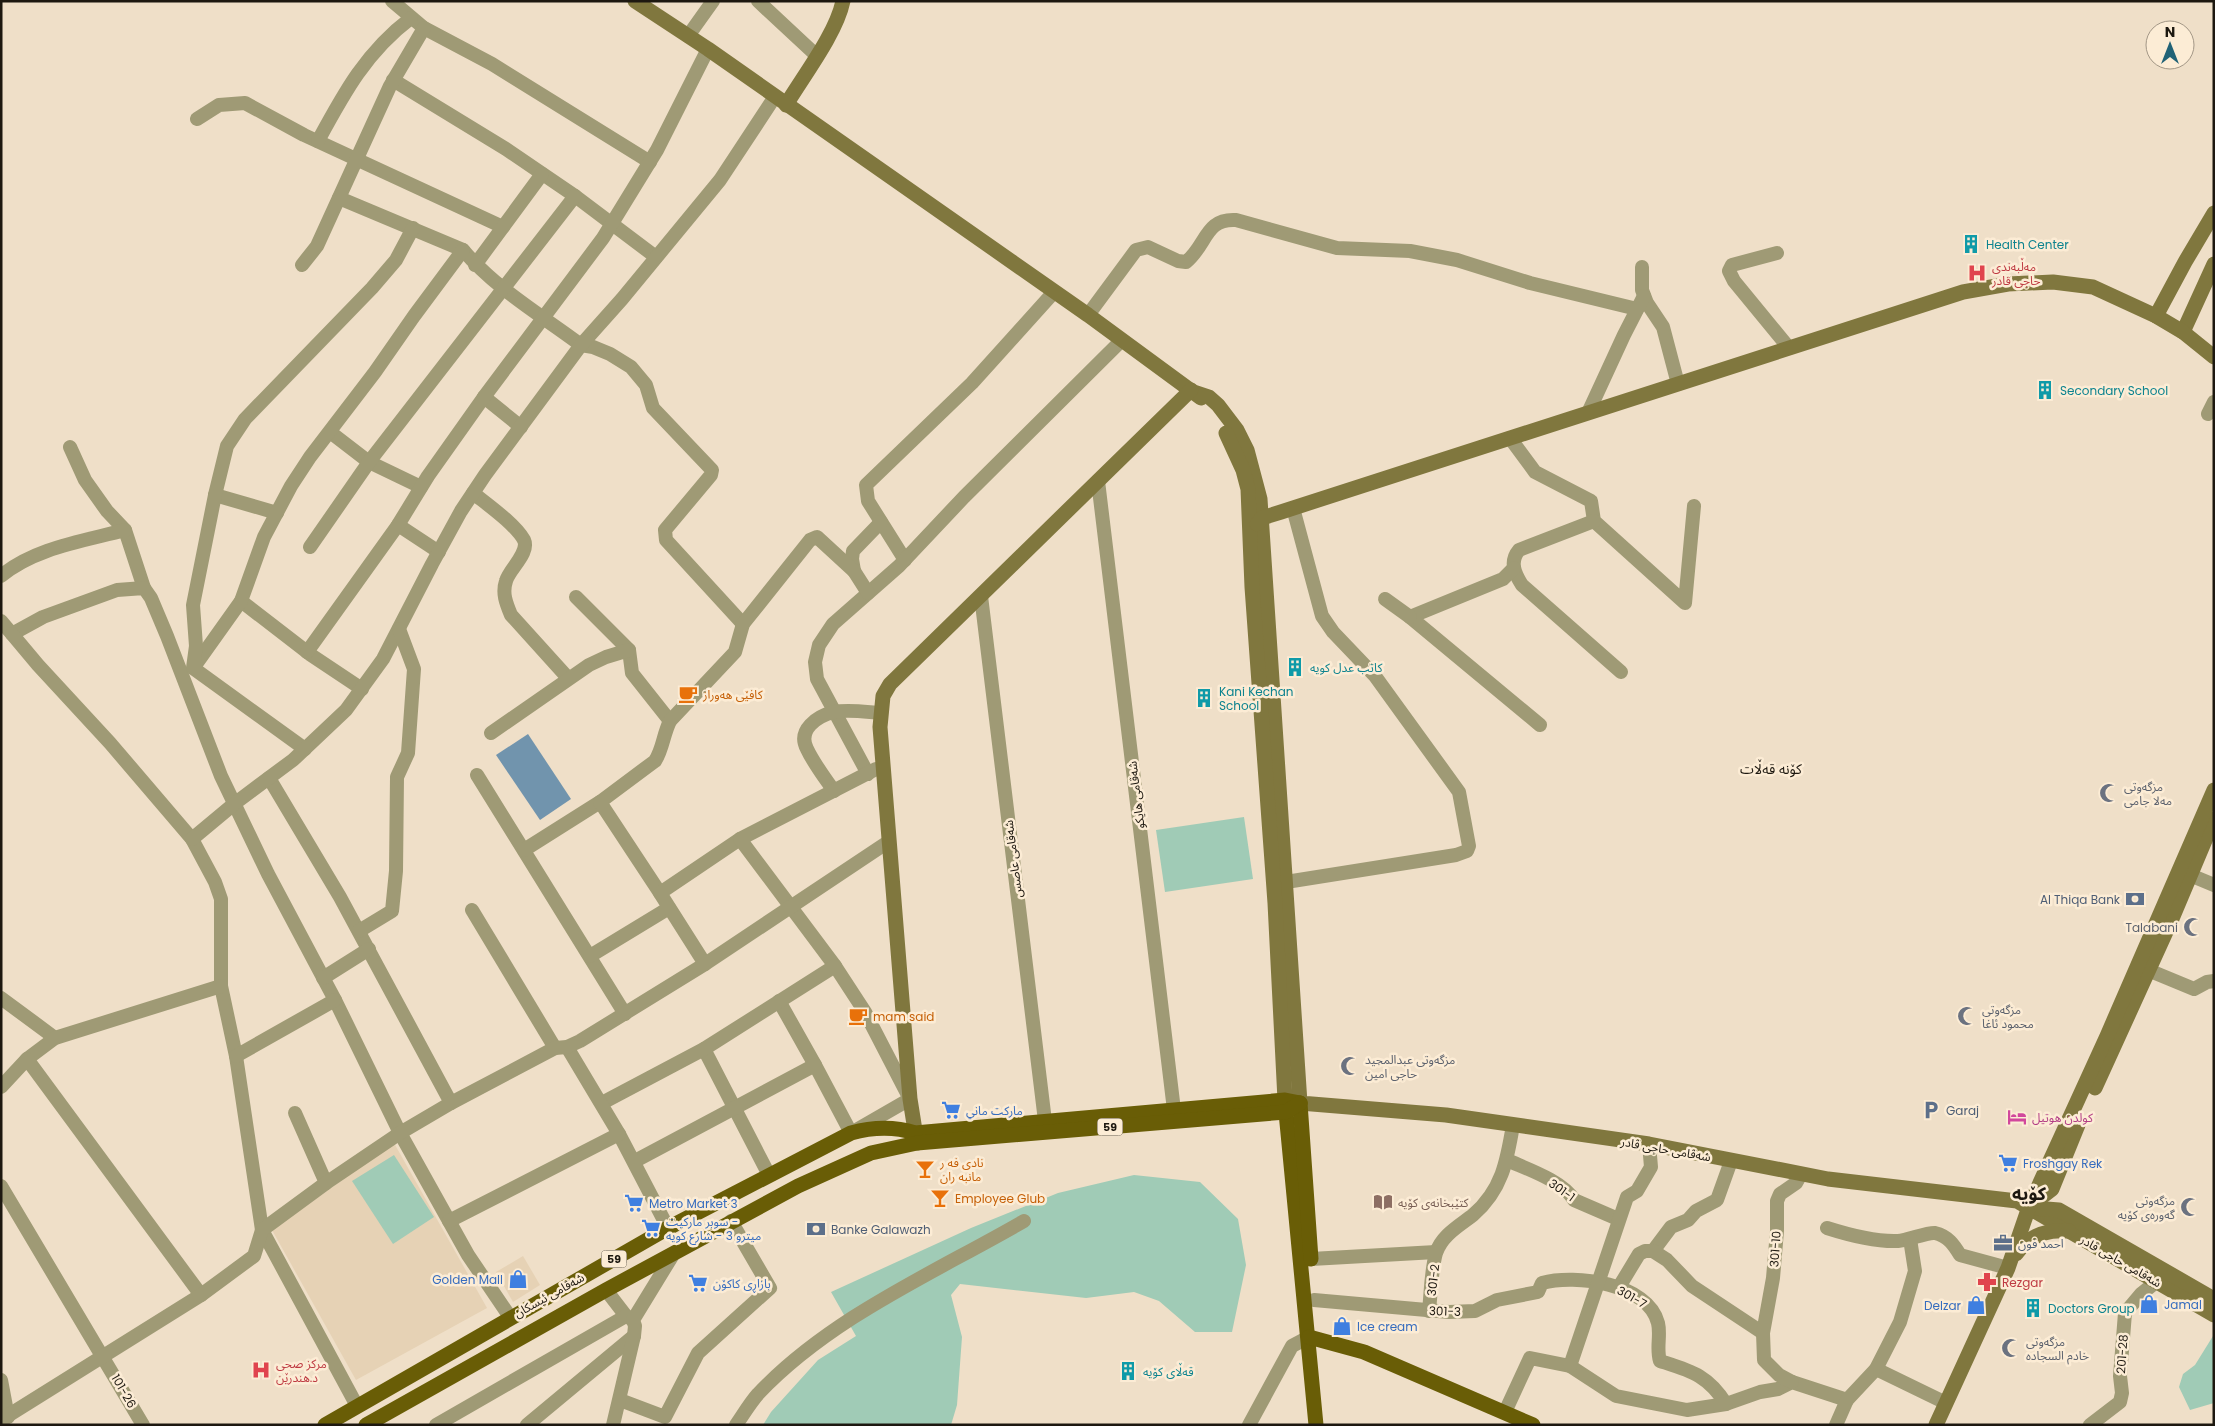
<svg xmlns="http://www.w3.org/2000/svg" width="2215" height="1426" viewBox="0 0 2215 1426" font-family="Poppins,'Noto Sans Arabic',sans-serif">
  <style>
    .built { fill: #e6d2b5 }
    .green { fill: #a0cbb6 }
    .water { fill: #7194ad }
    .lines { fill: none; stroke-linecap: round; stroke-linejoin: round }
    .street { stroke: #9f9a75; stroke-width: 14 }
    .secondary { stroke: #80773e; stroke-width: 15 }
    .primary { stroke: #695d06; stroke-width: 15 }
    .labels { text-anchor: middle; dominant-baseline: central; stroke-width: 5; stroke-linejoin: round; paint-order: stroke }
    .shield { fill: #fcecd5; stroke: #60584b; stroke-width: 1 }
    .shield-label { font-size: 11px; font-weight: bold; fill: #1d1810 }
    .culture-label { font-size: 12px; fill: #0d838f; stroke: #fcecd5; text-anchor: start }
    .health-label { font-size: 12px; fill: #be3a42; stroke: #fcecd5; text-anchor: start }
    .food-label { font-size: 12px; fill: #c56008; stroke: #fcecd5; text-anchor: start }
    .worship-label { font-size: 12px; fill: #5b616d; stroke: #fcecd5; text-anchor: start }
    .street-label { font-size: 12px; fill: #1d1810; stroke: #fcecd5 }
    .service-label { font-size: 12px; fill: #4e5e75; stroke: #fcecd5; text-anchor: start }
    .shop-label { font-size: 12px; fill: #366cbe; stroke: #fcecd5; text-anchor: start }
    .hotel-label { font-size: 12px; fill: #b23c85; stroke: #fcecd5; text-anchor: start }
    .education-label { font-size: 12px; fill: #785e54; stroke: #fcecd5; text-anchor: start }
    .neighbourhood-label { font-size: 14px; fill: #1d1810; stroke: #fcecd5 }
    .district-label { font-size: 18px; font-weight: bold; fill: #1d1810; stroke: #fcecd5 }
  </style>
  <rect width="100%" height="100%" fill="#efdfc8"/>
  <g class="built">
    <polygon points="394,1143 487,1308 356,1380 272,1230"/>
    <polygon points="523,1256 540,1285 513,1302 496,1272"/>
  </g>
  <g class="green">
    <polygon points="1244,817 1253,879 1165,892 1156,830"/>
    <polygon points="394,1155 434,1217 393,1244 352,1181"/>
    <polygon points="1134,1175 1200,1182 1238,1219 1246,1265 1232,1332 1195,1332 1159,1301 1134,1292 1086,1298 960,1284 951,1295 962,1337 957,1405 951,1425 763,1425 771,1412 818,1360 856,1336 831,1292 971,1228 1058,1193"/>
    <polygon points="2213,1336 2214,1403 2190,1410 2179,1387 2183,1374 2195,1365"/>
  </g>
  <polygon class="water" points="528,734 571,799 540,820 496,755"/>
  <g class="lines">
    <g class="street">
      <polyline points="392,1 424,28 492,64 650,162"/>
      <polyline points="758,1 816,55"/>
      <polyline points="688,36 713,1"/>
      <polyline points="393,80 506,149 575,196 656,257"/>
      <polyline points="197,119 219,105 245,103 304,135 503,227"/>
      <path d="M318,141C344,93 366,52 411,18"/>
      <path d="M339,198L463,250C496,289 541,315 581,345L593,347L610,354L631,367L646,385L653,408L712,470L711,475L665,530L666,540L743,624"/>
      <polyline points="1777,253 1732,265 1729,271 1734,281 1789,348"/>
      <polyline points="302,265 317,246 390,86 424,28"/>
      <polyline points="475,265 542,174"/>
      <polyline points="1642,267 1642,290 1647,303 1663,327 1678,384"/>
      <path d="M1088,315L1136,250L1148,247L1178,261L1186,262C1207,245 1205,218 1236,220L1337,248L1410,251L1457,260L1530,283L1637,309"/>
      <polyline points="484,397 521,427"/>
      <polyline points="1588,413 1624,335 1644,296"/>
      <polyline points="2208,414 2214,402"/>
      <polyline points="330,432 369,462 421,487"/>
      <polyline points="1510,438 1535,472 1591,501 1594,521 1685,603 1694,506"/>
      <polyline points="70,447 85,480 107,511 125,530 144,588"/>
      <polyline points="1098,481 1174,1110"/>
      <path d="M473,493C488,505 515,524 524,540C530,553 509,569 506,581C502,593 506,603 511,615L568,678"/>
      <polyline points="215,495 277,513"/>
      <path d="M1594,521L1519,550C1509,562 1515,574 1522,585L1621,672"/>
      <polyline points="398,525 439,552"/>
      <polyline points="310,547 369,462 575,196"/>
      <polyline points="905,560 868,501 866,485 972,383 1054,292"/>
      <polyline points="1514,568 1503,579 1410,617 1540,725"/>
      <polyline points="854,571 852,559 853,551 881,522"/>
      <path d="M1,576C34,548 84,541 125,530"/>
      <polyline points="981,596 1045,1121"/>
      <polyline points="576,597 629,650 632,673 670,721"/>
      <polyline points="1385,599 1410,617"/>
      <polyline points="241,601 311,655 362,689"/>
      <polyline points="1,621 12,634 43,617 117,590 144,588 151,598 167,636 221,776 268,874 335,1000 400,1133 468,1255 510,1317"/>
      <polyline points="12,634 38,665 110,743 192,839 215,882 221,899 221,986 236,1056 262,1230 357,1406"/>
      <polyline points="307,652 398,525 428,476 484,397 603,238 657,150 708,49"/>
      <polyline points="194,667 241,601 264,537 291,486 310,457 375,372 414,316 463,250"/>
      <polyline points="491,733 589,665 606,657 629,650"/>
      <polyline points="305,749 193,668 196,646 193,605 215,495 227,446 245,419 372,288 396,260 413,228"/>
      <polyline points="868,774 817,679 815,662 819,645 833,624 899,566 964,497 1121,341"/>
      <polyline points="477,775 625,1014"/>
      <polyline points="269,778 340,897 451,1103"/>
      <path d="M834,791C825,778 814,764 807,749C797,730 817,716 834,712C848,709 866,712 880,713"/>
      <polyline points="192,839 234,804 293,760 346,710 383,659 432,564 461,511 485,475 581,345 622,299 720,180 774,98"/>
      <polyline points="524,850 600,802"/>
      <polyline points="2190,875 2214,885"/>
      <polyline points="1286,882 1456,855 1467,851 1469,846 1459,792 1375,676 1333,632 1322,616 1293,508"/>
      <path d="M660,893L600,802L655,761C663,749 663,735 670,721L735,652L743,624L810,540L817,537L854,571L868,593"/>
      <polyline points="472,910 555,1048"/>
      <polyline points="359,931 392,911 396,871 397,777 408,753 414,669 399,629"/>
      <polyline points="590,956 669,908"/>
      <polyline points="705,964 660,893 740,839"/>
      <polyline points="835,966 740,839 876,769"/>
      <polyline points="2148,970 2194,989 2207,982 2214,981"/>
      <polyline points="323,978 369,949"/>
      <polyline points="1,998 55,1038"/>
      <polyline points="779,1001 815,1065"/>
      <polyline points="704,1049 769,1175"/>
      <polyline points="236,1056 335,1000"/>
      <polyline points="27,1059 55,1038 221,986"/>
      <polyline points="1,1087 27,1059 201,1295"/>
      <polyline points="602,1103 704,1049 835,966 865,1012 910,1099 851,1133 815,1065 635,1161"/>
      <polyline points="295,1113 326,1183"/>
      <polyline points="619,1134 668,1228"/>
      <path d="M1507,1160C1527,1169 1563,1181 1574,1200L1618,1219"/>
      <polyline points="1,1186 143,1425"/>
      <polyline points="449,1221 619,1134 567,1047"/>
      <path d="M1827,1228C1849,1235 1875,1242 1898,1241C1908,1240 1928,1232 1935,1233C1948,1236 1954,1245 1960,1255L2008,1268"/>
      <polyline points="1653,1251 1671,1227 1688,1220 1696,1211 1717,1200 1731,1161"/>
      <polyline points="1311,1259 1436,1252"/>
      <polyline points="1619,1287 1639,1254 1645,1251 1653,1251 1667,1260 1692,1286 1763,1333"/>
      <polyline points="606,1290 626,1316"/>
      <path d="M1314,1300L1449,1312L1475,1311L1497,1300L1538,1292L1542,1283C1575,1274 1648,1283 1658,1323C1661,1335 1656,1349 1660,1361C1691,1371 1708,1375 1726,1404"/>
      <path d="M1429,1311C1431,1292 1431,1271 1436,1253C1442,1235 1459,1226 1473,1215C1502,1190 1507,1161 1513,1125"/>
      <polyline points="1570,1366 1616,1396 1687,1410 1726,1404 1760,1392 1778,1389 1792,1382 1847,1400"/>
      <polyline points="1876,1369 1946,1403"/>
      <polyline points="1,1380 8,1417"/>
      <polyline points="1792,1382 1779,1375 1764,1360 1763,1333 1773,1278 1777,1231 1777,1201 1780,1194 1796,1183 1801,1174"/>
      <polyline points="620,1400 665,1417 698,1353 770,1288 731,1221"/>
      <polyline points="1505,1412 1530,1358 1570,1366 1627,1197 1637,1191 1651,1167 1649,1144"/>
      <polyline points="1,1420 201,1295 254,1256 262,1230 326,1183 400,1133 451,1103 555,1048 567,1047 580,1041 705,964 888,842"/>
      <polyline points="436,1425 626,1316 633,1320"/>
      <polyline points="527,1425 634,1336"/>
      <polyline points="613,1425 634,1336 635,1326 633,1320 674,1253"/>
      <path d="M736,1425C743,1415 750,1403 758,1394C831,1317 934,1273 1024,1221"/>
      <polyline points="1249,1425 1292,1346 1309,1337"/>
      <polyline points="1836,1425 1847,1400 1876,1369 1900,1322 1915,1271 1910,1239"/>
      <polyline points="2090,1425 2120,1402 2122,1393 2120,1376 2125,1313 2141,1294 2156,1282"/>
    </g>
    <g class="secondary">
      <polyline points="635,1 708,49 1088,315 1201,398"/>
      <path d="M786,105C804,75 836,34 843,1"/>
      <polyline points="2156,316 2185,262 2214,213"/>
      <polyline points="2183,332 2214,264"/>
      <polyline points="1194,392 1209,397 1218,405 1237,430 1247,450 1260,499 1300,1103 1446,1115 1649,1144 1828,1179 2017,1201 2214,1315"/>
      <polyline points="1226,433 1243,470 1248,489 1252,587 1275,903 1285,1100"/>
      <polyline points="1257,524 1262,518 1281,512 1963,292 2008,284 2053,282 2093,287 2156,316 2183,332 2214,357"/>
      <polyline points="2095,1088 2171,921 2214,819"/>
      <polyline points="917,1143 910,1099 880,727 883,696 890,684 1191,390"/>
      <polyline points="2030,1206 2052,1189 2078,1125"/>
      <polyline points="2034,1208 2059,1210 2214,1299"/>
      <path d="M2016,1254C2029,1235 2047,1229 2069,1231"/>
      <polyline points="1936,1425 2008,1268 2029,1207 2107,1036 2214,790"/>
    </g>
    <g class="primary">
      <polyline points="1285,1102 1316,1425"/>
      <polyline points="1300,1103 1311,1259"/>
      <polyline points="1309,1337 1364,1352 1533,1425"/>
      <path d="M325,1425L668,1228L851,1133C873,1127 893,1126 915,1133L1285,1100L1300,1103"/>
      <polyline points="366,1425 606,1290 798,1186 871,1153 917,1143 1286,1112 1300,1103"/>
    </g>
  </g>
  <defs>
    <g id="building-bare" transform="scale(1.5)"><path d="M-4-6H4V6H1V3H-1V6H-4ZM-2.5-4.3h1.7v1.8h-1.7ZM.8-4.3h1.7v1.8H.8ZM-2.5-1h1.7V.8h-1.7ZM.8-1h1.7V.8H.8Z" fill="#0f9aa8" stroke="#fcecd5" stroke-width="2.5" paint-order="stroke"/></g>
    <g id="hospital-bare" transform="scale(1.5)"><path d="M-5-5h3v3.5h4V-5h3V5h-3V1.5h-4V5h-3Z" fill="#e0444e" stroke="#fcecd5" stroke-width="2.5" paint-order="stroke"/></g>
    <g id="cafe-bare" transform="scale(1.5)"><path d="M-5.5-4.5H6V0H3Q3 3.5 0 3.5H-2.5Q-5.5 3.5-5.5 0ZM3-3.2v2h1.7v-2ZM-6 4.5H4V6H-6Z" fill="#e8710a" stroke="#fcecd5" stroke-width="2.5" paint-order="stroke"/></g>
    <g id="mosque-bare" transform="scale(1.5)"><path d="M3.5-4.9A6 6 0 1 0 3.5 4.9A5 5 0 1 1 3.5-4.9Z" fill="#6b7280" stroke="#fcecd5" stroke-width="2.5" paint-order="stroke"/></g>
    <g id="bank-bare" transform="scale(1.5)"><path d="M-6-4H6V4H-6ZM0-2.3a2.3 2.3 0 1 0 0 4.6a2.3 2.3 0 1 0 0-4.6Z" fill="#5c6f8a" stroke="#fcecd5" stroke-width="2.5" paint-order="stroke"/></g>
    <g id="supermarket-bare" transform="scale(1.5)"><path d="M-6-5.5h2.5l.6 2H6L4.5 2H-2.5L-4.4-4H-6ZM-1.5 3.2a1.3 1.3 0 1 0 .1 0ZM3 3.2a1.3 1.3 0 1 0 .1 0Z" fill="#3f7fe0" stroke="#fcecd5" stroke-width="2.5" paint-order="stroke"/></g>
    <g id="parking-bare" transform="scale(1.5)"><path d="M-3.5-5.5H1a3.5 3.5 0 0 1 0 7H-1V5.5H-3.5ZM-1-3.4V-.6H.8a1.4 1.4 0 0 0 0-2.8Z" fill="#5c6f8a" stroke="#fcecd5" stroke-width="2.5" paint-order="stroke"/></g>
    <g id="hotel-bare" transform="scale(1.5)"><path d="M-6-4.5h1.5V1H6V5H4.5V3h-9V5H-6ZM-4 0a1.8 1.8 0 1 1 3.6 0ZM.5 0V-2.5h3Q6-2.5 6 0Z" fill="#d1479c" stroke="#fcecd5" stroke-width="2.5" paint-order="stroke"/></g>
    <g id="bar-bare" transform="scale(1.5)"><path d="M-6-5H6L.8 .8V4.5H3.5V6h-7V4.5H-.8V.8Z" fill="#e8710a" stroke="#fcecd5" stroke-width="2.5" paint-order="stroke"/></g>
    <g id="library-bare" transform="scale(1.5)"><path d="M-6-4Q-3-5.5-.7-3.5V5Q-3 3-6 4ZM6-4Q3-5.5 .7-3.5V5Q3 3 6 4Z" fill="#8d6e63" stroke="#fcecd5" stroke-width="2.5" paint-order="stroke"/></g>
    <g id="office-bare" transform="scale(1.5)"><path d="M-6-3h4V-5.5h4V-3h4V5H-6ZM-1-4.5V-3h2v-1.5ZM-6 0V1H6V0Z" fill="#5c6f8a" stroke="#fcecd5" stroke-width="2.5" paint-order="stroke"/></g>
    <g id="shop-bare" transform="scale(1.5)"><path d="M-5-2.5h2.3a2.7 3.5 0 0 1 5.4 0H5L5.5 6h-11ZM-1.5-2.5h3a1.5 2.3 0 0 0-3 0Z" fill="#3f7fe0" stroke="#fcecd5" stroke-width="2.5" paint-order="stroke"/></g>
    <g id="pharmacy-bare" transform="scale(1.5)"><path d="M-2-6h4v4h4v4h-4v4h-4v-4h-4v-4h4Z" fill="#e0444e" stroke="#fcecd5" stroke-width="2.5" paint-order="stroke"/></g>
  </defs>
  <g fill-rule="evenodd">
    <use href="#building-bare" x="1971" y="244"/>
    <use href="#hospital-bare" x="1977" y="273"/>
    <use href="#building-bare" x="2045" y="390"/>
    <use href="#building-bare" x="1295" y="667"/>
    <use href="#cafe-bare" x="688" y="694"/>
    <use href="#building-bare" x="1204" y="698"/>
    <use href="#mosque-bare" x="2109" y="793"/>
    <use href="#bank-bare" x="2135" y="899"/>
    <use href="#mosque-bare" x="2193" y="927"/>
    <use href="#cafe-bare" x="858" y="1016"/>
    <use href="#mosque-bare" x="1967" y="1016"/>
    <use href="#mosque-bare" x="1350" y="1066"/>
    <use href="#supermarket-bare" x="951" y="1110"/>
    <use href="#parking-bare" x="1931" y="1110"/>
    <use href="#hotel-bare" x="2017" y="1117"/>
    <use href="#supermarket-bare" x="2008" y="1163"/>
    <use href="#bar-bare" x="925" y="1169"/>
    <use href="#bar-bare" x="940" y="1198"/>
    <use href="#library-bare" x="1383" y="1202"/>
    <use href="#supermarket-bare" x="634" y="1203"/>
    <use href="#mosque-bare" x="2190" y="1207"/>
    <use href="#supermarket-bare" x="651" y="1228"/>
    <use href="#bank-bare" x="816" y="1229"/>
    <use href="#office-bare" x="2003" y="1243"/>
    <use href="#shop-bare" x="518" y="1279"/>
    <use href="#pharmacy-bare" x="1987" y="1282"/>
    <use href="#supermarket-bare" x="698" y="1283"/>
    <use href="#shop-bare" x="2149" y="1304"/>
    <use href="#shop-bare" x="1976" y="1305"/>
    <use href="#building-bare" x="2033" y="1308"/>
    <use href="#shop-bare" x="1342" y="1326"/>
    <use href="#mosque-bare" x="2011" y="1348"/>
    <use href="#hospital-bare" x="261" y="1370"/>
    <use href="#building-bare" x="1128" y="1371"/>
  </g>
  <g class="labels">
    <g class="shield">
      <rect x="1097.5" y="1118.5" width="25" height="17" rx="4"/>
      <rect x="601.5" y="1250.5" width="25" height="17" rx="4"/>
    </g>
    <g class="shield-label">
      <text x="1110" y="1127">59</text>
      <text x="614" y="1259">59</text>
    </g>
    <g class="culture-label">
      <text x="1986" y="244">Health Center</text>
      <text x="2060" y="390">Secondary School</text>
      <text x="1310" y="667">كاتب عدل كويه</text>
      <text x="1219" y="691">Kani Kechan<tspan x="1219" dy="14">School</tspan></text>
      <text x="2048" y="1308">Doctors Group</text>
      <text x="1143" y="1371">قەڵای کۆیە</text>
    </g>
    <g class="health-label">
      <text x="1992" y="266">مەڵبەندی<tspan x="1992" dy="14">حاجی قادر</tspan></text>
      <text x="2002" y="1282">Rezgar</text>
      <text x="276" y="1363">مرکز صحی<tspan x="276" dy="14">د.هندرێن</tspan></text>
    </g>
    <g class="food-label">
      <text x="703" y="694">کافێی هەوراز</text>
      <text x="873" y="1016">mam said</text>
      <text x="940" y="1162">نادی فه ر<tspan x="940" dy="14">مانبه ران</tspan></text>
      <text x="955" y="1198">Employee Glub</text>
    </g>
    <g class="worship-label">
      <text x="2124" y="786">مزگه‌وتی<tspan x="2124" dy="14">مه‌لا جامی</tspan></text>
      <text x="2178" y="927" text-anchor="end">Talabani</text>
      <text x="1982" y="1009">مزگه‌وتی<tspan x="1982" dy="14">محمود ئاغا</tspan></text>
      <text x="1365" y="1059">مزگه‌وتی عبدالمجید<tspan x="1365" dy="14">حاجی امین</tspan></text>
      <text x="2175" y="1200" text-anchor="end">مزگه‌وتی<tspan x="2175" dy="14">گه‌وره‌ی كۆیه</tspan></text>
      <text x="2026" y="1341">مزگه‌وتی<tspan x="2026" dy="14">خادم السجاده</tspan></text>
    </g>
    <g class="street-label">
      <text transform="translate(1136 795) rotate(-97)">شه‌قامی هایكو</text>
      <text transform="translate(1013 859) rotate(-97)">شه‌قامی عاصس</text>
      <text transform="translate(1666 1149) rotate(10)">شەقامی حاجی قادر</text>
      <text transform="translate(1562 1190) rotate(36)">301-1</text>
      <text transform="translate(1775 1249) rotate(-86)">301-10</text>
      <text transform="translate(2121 1261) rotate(30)">شەقامی حاجی قادر</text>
      <text transform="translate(1433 1280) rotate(-83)">301-2</text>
      <text transform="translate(549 1295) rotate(-29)">شەقامی ئیسکان</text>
      <text transform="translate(1632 1297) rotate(30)">301-7</text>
      <text transform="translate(1445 1311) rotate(2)">301-3</text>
      <text transform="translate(2122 1354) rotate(-86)">201-28</text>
      <text transform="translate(124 1391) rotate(60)">101-26</text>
    </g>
    <g class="service-label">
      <text x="2120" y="899" text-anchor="end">Al Thiqa Bank</text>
      <text x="1946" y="1110">Garaj</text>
      <text x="831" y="1229">Banke Galawazh</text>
      <text x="2018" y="1243">احمد فون</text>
    </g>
    <g class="shop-label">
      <text x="966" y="1110">مارکت ماني</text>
      <text x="2023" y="1163">Froshgay Rek</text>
      <text x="649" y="1203">Metro Market 3</text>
      <text x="666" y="1221">سوبر ماركيت -<tspan x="666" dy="14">ميترو 3 - شارع كويه</tspan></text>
      <text x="503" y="1279" text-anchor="end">Golden Mall</text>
      <text x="713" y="1283">بازاڕی کاکۆن</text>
      <text x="2164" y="1304">Jamal</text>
      <text x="1961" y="1305" text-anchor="end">Delzar</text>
      <text x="1357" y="1326">Ice cream</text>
    </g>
    <g class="hotel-label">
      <text x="2032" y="1117">كولدن هوتيل</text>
    </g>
    <g class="education-label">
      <text x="1398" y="1202">كتێبخانه‌ی كۆیه‌</text>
    </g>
    <g class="neighbourhood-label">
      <text x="1771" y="769">کۆنە قەڵات</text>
    </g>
    <g class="district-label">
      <text x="2029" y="1193">کۆیە</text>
    </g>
  </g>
  <rect width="2215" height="1426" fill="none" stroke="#1d1810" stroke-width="5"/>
  <g transform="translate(2170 45)"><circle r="24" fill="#fcecd5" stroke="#a39786"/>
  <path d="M0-4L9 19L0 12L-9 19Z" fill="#216276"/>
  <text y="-8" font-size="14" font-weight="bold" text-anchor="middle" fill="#1d1810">N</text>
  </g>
</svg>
